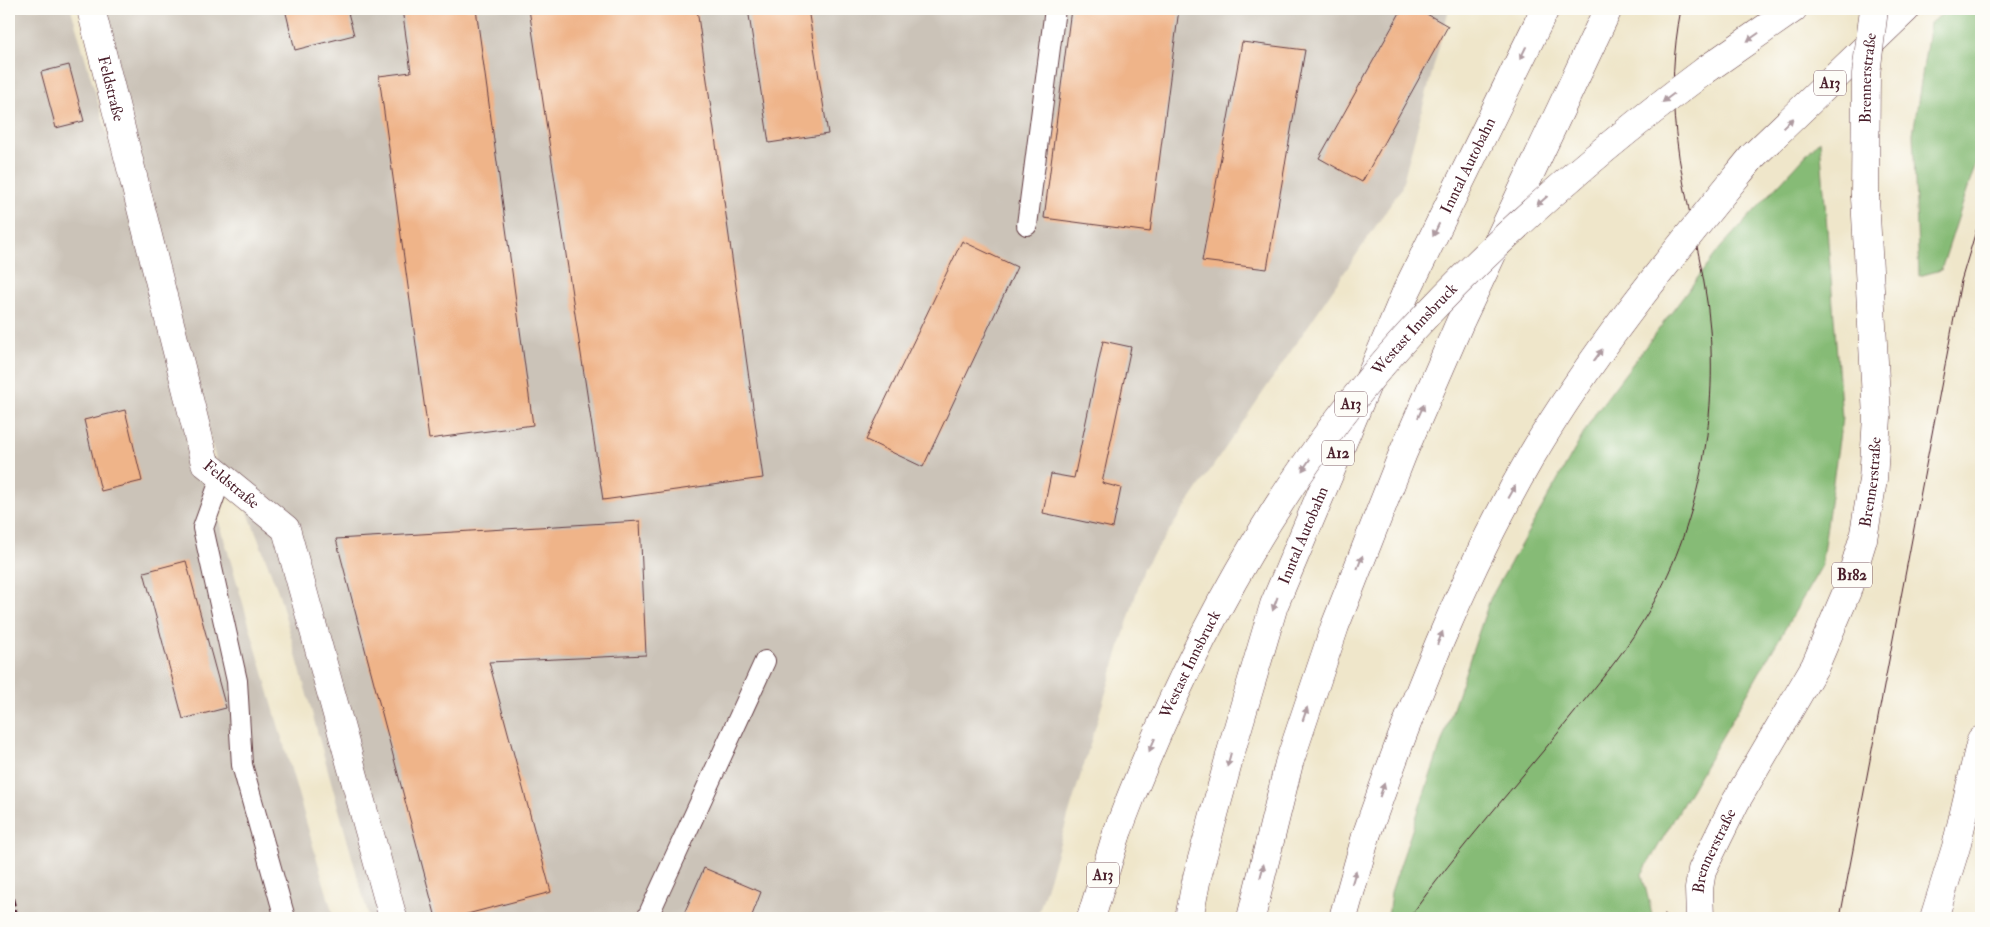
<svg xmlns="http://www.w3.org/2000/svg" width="1990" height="927" viewBox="0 0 1990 927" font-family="'IM FELL Double Pica',serif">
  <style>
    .industrial { fill: #cbc3b8 }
    .forest { fill: #86bb76; stroke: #686d50 }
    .building { fill: #efb489 }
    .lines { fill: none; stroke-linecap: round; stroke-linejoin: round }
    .service-casing { stroke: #633d43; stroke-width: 22 }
    .minor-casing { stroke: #633d43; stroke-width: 29 }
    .primary-casing { stroke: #633d43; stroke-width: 29 }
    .motorway-casing { stroke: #633d43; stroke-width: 29 }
    .path { stroke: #633d43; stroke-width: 3; stroke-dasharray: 1 4; stroke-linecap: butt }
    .service { stroke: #fff; stroke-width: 20 }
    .minor { stroke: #fff; stroke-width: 28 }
    .primary { stroke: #fff; stroke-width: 28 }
    .motorway { stroke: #fff; stroke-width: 28 }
    .tram { stroke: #4a1f2b; stroke-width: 1 }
    .rail { stroke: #4a1f2b; stroke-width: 4; stroke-dasharray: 8 4; stroke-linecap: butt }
    .primary-bridge-casing { stroke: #633d43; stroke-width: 29; stroke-linecap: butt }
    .motorway-bridge-casing { stroke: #633d43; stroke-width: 29; stroke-linecap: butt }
    .primary-bridge { stroke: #fff; stroke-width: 28 }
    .motorway-bridge { stroke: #fff; stroke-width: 28 }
    .oneway { fill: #ae9aa0 }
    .labels { text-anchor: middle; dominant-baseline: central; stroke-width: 4; stroke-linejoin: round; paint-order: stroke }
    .shield { fill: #fdfcf7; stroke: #806168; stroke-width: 1 }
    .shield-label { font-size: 15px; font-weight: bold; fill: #4a1f2b }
    .street-label { font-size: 16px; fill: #4a1f2b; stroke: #fdfcf7 }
  </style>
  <rect width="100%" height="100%" fill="#fdfcf7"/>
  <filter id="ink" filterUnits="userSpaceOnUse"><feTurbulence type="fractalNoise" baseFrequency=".02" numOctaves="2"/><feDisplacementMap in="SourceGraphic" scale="10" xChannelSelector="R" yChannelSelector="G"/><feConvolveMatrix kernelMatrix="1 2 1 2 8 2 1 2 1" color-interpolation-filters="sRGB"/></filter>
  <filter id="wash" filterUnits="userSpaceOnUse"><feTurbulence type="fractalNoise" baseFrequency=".0096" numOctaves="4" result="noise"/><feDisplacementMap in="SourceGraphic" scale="20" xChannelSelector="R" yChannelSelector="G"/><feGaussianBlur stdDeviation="1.12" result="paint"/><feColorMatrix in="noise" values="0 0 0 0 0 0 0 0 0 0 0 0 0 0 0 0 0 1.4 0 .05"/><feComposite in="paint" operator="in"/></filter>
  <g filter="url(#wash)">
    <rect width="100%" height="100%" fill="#efe6ca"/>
    <g class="industrial">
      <polygon points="9,9 71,9 334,918 9,918"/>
      <polygon points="91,9 1449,9 1401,189 1144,568 1037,918 369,918 279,594 240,491 221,478"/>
    </g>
    <g class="forest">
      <polygon points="1949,9 1981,9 1981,148 1941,270 1919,276 1913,134 1930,23"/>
      <polygon points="1820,140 1842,418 1821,567 1642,874 1653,918 1388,918 1391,892 1490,599 1596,412 1721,247"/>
    </g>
    <g id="blocks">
      <g class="building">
        <polygon points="285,9 347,9 354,35 295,50"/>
        <polygon points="402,9 476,9 533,425 429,439 379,76 411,72"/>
        <polygon points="529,9 697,9 763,478 603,500"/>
        <polygon points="748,9 808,9 828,134 769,143"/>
        <polygon points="1071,9 1179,9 1150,232 1044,218"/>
        <polygon points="1402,9 1418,9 1448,26 1362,182 1319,158"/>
        <polygon points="1242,42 1305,50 1267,269 1202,261"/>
        <polygon points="69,65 84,121 56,128 41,72"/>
        <polygon points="962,241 1017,267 923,467 866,440"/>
        <polygon points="1103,341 1131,347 1102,483 1121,488 1113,528 1043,513 1051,474 1074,478"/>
        <polygon points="125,410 142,481 101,491 84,420"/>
        <polygon points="640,521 646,655 489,662 551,892 452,918 436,918 336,539"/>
        <polygon points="186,561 226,708 183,719 144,572"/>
        <polygon points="704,868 761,892 751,918 682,918"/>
      </g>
    </g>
  </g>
  <g filter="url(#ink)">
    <use href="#blocks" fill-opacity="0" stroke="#633d43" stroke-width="1"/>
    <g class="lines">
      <g class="service-casing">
        <g id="service">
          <polyline points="1027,225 1055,9"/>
          <polyline points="221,478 203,528 237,681 242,765 285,918"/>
          <polyline points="647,918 765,661"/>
        </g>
      </g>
      <g class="minor-casing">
        <g id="minor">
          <path id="s1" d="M91,9L205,463L286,529L393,918"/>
        </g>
      </g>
      <g class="primary-casing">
        <g id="primary">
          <path id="s2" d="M1700,918L1699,889L1702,870L1735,803L1815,666L1847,591L1863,539L1873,480L1877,417L1865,197"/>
          <polyline points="1934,918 1956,847 1981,740"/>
        </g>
      </g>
      <g class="motorway-casing">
        <g id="motorway">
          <polyline points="1707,69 1793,9"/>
          <polyline points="1753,156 1906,9"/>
          <polyline points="1091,918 1117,833"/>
          <path id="s3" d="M1189,918L1197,877L1234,741L1274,605L1407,290L1545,9"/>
          <polyline points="1251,918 1289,763 1335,626 1403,453 1460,322 1608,9"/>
          <polyline points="1343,918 1366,836"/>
        </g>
      </g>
      <polyline class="path" points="1661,918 1669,912"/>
      <use href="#service" class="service"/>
      <use href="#minor" class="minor"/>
      <use href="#primary" class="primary"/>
      <use href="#motorway" class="motorway"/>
      <g class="tram">
        <path d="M1409,918C1459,848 1517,784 1571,717C1595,687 1621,657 1641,624C1696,537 1717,430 1710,329C1705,263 1683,200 1676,134C1671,92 1673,51 1681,9"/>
        <polyline points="1840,918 1961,281 1981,214"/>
      </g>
      <polyline class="rail" points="9,886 17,918"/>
      <g class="primary-bridge-casing">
        <g id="primary-bridge">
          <path id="s4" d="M1865,197L1866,74L1874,9"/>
        </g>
      </g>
      <g class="motorway-bridge-casing">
        <g id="motorway-bridge">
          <path id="s5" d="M1117,833C1185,652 1278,478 1409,334C1499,235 1600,149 1707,69"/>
          <path d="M1366,836C1412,704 1462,576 1532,455C1595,348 1675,252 1753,156"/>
        </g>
      </g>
      <use href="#primary-bridge" class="primary-bridge"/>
      <use href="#motorway-bridge" class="motorway-bridge"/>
    </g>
    <defs><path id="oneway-solid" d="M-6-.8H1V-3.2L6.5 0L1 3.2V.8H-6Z" transform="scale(1.25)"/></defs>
    <g class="oneway">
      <use href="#oneway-solid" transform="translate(1753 37) rotate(145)"/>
      <use href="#oneway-solid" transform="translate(1523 53) rotate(116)"/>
      <use href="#oneway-solid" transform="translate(1668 98) rotate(143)"/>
      <use href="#oneway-solid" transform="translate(1788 123) rotate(-44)"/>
      <use href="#oneway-solid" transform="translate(1542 201) rotate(139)"/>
      <use href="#oneway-solid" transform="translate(1436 230) rotate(116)"/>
      <use href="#oneway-solid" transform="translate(1598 355) rotate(-55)"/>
      <use href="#oneway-solid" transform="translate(1421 411) rotate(-66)"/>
      <use href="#oneway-solid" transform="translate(1306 465) rotate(124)"/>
      <use href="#oneway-solid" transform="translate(1512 492) rotate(-61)"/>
      <use href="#oneway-solid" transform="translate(1360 562) rotate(-69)"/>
      <use href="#oneway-solid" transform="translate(1275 604) rotate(110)"/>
      <use href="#oneway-solid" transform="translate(1440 638) rotate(-68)"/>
      <use href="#oneway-solid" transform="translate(1305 714) rotate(-71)"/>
      <use href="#oneway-solid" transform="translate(1152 745) rotate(114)"/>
      <use href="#oneway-solid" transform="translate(1229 760) rotate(105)"/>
      <use href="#oneway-solid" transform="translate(1382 790) rotate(-71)"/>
      <use href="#oneway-solid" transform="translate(1262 871) rotate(-76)"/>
      <use href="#oneway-solid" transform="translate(1354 877) rotate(-73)"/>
    </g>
  </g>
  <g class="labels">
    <g class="shield">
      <rect x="1814" y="70.5" width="32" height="25" rx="4"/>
      <rect x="1335" y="391.5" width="32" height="25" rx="4"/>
      <rect x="1322" y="440.5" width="32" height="25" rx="4"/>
      <rect x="1832" y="562.5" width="40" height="25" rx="4"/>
      <rect x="1087" y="862.5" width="32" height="25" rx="4"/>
    </g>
    <g class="shield-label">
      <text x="1830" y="83">A13</text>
      <text x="1351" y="404">A13</text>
      <text x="1338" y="453">A12</text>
      <text x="1852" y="575">B182</text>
      <text x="1103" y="875">A13</text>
    </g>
    <g class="street-label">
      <text stroke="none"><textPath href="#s4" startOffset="119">Brennerstraße</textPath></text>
      <text stroke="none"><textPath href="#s1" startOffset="82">Feldstraße</textPath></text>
      <text stroke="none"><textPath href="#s3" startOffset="805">Inntal Autobahn</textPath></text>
      <text stroke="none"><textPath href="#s5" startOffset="589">Westast Innsbruck</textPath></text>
      <text stroke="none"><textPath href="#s2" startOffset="475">Brennerstraße</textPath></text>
      <text stroke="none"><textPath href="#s1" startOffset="502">Feldstraße</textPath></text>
      <text stroke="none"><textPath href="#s3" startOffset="400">Inntal Autobahn</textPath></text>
      <text stroke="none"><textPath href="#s5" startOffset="184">Westast Innsbruck</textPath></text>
      <text stroke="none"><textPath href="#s2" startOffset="70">Brennerstraße</textPath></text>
    </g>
  </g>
  <rect width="1990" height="927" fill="none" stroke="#fdfcf7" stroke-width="30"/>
</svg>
